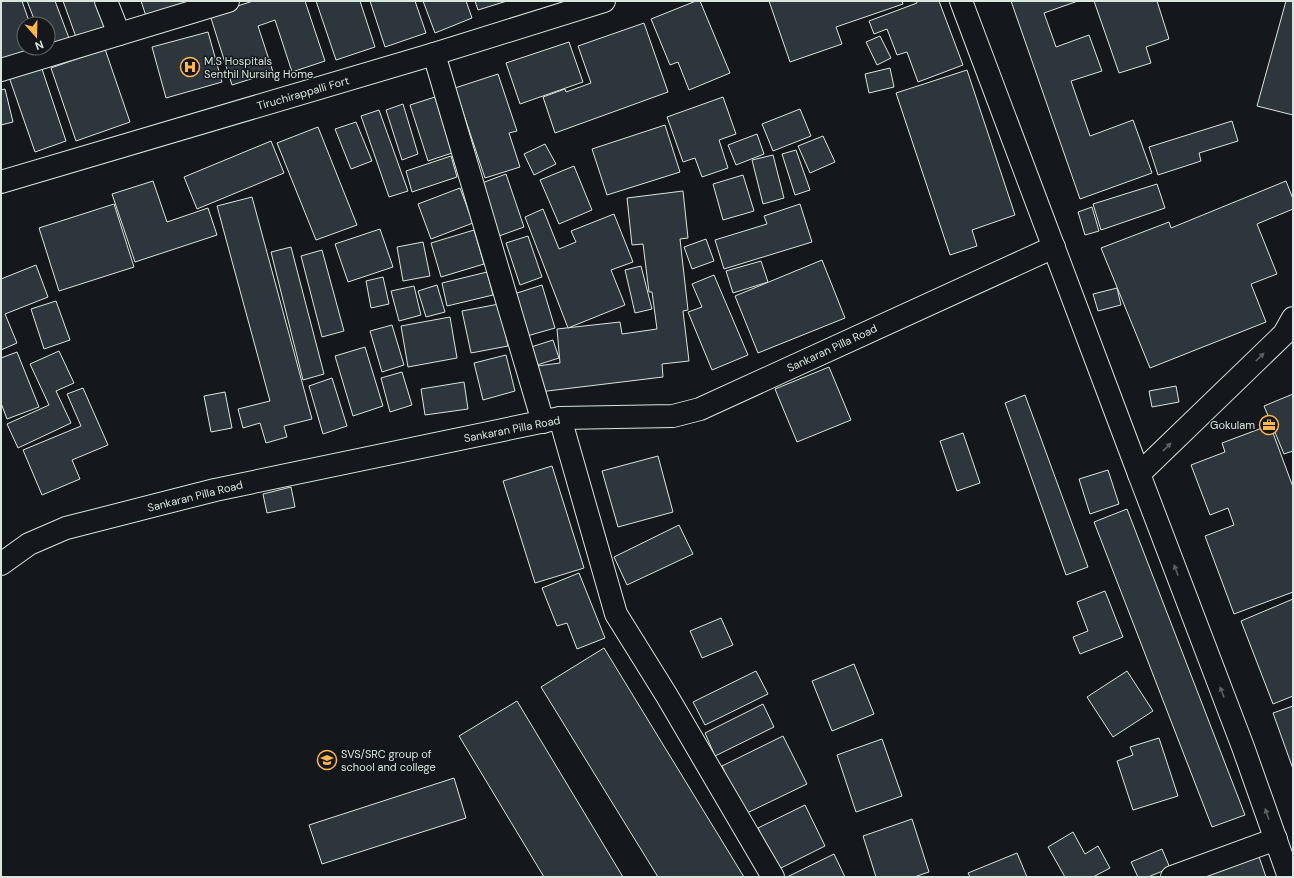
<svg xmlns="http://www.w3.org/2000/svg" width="1294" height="878" viewBox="0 0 1294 878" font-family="'DM Sans',sans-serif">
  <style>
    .building { fill: #2c363c; stroke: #d8e6dc }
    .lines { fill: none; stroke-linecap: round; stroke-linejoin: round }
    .minor-casing { stroke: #d8e6dc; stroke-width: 24 }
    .tertiary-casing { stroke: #d8e6dc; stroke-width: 24 }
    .primary-casing { stroke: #d8e6dc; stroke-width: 24 }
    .minor { stroke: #14181c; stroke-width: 22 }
    .tertiary { stroke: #14181c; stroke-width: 22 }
    .primary { stroke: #14181c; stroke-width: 22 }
    .oneway { fill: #59605f }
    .labels { text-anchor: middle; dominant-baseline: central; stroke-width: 3; stroke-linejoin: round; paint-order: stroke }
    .poi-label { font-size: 11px; fill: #d8e6dc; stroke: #14181c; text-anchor: start }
    .street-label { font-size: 11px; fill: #d8e6dc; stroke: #14181c }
  </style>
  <rect width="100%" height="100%" fill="#14181c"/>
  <g class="building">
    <polygon points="1,1 22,1 30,24 24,24 24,48 38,48 1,62"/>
    <polygon points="27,1 55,1 69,38 48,46 48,24 36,24"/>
    <polygon points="63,1 98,1 107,26 76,37"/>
    <polygon points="141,1 188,1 188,2 146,16"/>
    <polygon points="253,1 305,1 325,61 292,72 275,20 258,26 273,72 232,85 210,15"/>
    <polygon points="316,1 360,1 375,47 336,60"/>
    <polygon points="370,1 415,1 426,33 385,47"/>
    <polygon points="423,1 466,1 472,18 435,33"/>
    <polygon points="475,1 507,1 478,10"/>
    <polygon points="696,1 700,1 730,73 689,90 678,62 670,65 651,19"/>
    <polygon points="769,1 902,1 903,4 836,27 842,44 790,62"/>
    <polygon points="916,1 939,1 963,65 918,82 907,52 897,55 887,29 874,34 869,21 917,3"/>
    <polygon points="1011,1 1078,1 1044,13 1056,47 1089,35 1102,71 1071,81 1090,136 1133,120 1152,173 1080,199"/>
    <polygon points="1094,1 1157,1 1169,39 1146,47 1151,63 1119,73"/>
    <polygon points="1286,1 1293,1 1293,115 1257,106"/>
    <polygon points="644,23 668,92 555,133 543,97 565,89 566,92 591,83 578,46"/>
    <polygon points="208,32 222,82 166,98 152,47"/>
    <polygon points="880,36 891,58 877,65 866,42"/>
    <polygon points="569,42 583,82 520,104 506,63"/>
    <polygon points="105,49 130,122 76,141 51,68"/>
    <polygon points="41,66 66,141 35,152 9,77"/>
    <polygon points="890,68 894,87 869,93 865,74"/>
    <polygon points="967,70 1015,215 972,230 977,246 950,255 896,93"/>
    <polygon points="498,74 517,131 509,133 520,167 485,178 455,88"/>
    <polygon points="5,89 13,122 1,125 1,90"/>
    <polygon points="435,97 452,153 428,161 410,105"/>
    <polygon points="723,97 736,134 719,140 728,168 702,177 695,158 683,162 667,117"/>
    <polygon points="403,104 418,154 402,160 386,110"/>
    <polygon points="800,109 811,136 773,151 762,124"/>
    <polygon points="379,110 408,191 389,197 361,116"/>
    <polygon points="1232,121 1238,141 1199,153 1201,161 1158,175 1149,147"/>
    <polygon points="356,122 372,161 351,169 335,129"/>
    <polygon points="665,125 680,172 607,195 592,149"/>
    <polygon points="318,127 357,225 316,240 277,143"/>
    <polygon points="757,134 764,154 736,165 728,145"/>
    <polygon points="823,136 835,162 810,173 798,146"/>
    <polygon points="271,141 284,173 197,209 184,177"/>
    <polygon points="545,144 556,164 534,175 524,154"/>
    <polygon points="796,150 810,190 795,195 782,154"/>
    <polygon points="773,155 784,198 763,204 752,160"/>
    <polygon points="451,156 457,177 412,192 406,171"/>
    <polygon points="574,166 592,210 559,224 540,180"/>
    <polygon points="506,174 524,227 499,236 482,183"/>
    <polygon points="743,175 754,211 723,220 713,184"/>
    <polygon points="153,181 167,222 208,208 217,235 135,262 112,194"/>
    <polygon points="1286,181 1293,199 1293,209 1257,224 1277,274 1251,284 1266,322 1150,368 1101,248 1169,222 1171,228"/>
    <polygon points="1157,184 1165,208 1101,230 1093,204"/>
    <polygon points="460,188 473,223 431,239 418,204"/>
    <polygon points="683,191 688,238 680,239 688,310 683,311 689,361 662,364 663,377 539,392 537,366 560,363 557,329 620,322 622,334 657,329 652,292 649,292 643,244 632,245 627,198"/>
    <polygon points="252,197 312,419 284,426 287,437 266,443 260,423 243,428 238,409 270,401 217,206"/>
    <polygon points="114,204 134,267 59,291 39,228"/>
    <polygon points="800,204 812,242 724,269 715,240 767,224 764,216"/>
    <polygon points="1092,207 1099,231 1085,235 1078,212"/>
    <polygon points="543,209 559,249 576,242 571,231 614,214 633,262 611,270 625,305 568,328 525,217"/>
    <polygon points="380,229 393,267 348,282 335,244"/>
    <polygon points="474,230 484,264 441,277 431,243"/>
    <polygon points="528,236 542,277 520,285 506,243"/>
    <polygon points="706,239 714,261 692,269 684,247"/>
    <polygon points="423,242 430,276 403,281 397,247"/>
    <polygon points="291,247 324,374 303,380 271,252"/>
    <polygon points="322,250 344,331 322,337 301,256"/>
    <polygon points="822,260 845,318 758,353 735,296"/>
    <polygon points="761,261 768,282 733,293 726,271"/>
    <polygon points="36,265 48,297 5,314 17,343 1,350 1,279"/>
    <polygon points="641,266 652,309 635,313 625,270"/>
    <polygon points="487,272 493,295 447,306 442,283"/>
    <polygon points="714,275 748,355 712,370 688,312 702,307 692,284"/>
    <polygon points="383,277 389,304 371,308 366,281"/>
    <polygon points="437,285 445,312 426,317 418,291"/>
    <polygon points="542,285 555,328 527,336 514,294"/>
    <polygon points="414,286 421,315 399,321 391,291"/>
    <polygon points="1117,288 1121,305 1098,311 1093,294"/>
    <polygon points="56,301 70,340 44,349 31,309"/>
    <polygon points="499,304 508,346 471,353 462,311"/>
    <polygon points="450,317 457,358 408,367 401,326"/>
    <polygon points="392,325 404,365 382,372 370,331"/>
    <polygon points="553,340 559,358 534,366 528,348"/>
    <polygon points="365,347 383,406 353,416 335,356"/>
    <polygon points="59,351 74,383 56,391 71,423 18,448 7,424 49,405 30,364"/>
    <polygon points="17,352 39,407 7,419 1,403 1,358"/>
    <polygon points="506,355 515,391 483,400 474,363"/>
    <polygon points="829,367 851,420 797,442 775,389"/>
    <polygon points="402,372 412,405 390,412 381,378"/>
    <polygon points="332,378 347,426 323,434 309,386"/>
    <polygon points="464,382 468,409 425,415 421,389"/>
    <polygon points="1176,386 1179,402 1152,407 1149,391"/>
    <polygon points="83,388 108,445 72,460 80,479 42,495 23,450 81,426 67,394"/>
    <polygon points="225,392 232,428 211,432 204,396"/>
    <polygon points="1293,394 1293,451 1284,454 1264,406"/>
    <polygon points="1025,395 1088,567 1066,575 1005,403"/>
    <polygon points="1270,425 1293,487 1293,592 1234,614 1205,536 1234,525 1228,508 1210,515 1191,465 1225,452 1222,443"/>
    <polygon points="963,433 980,483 957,491 940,441"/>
    <polygon points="658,456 673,512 618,527 602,471"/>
    <polygon points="552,466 584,568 535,583 503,481"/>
    <polygon points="1108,470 1119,504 1090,514 1079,479"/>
    <polygon points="291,487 295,507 267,513 263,494"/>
    <polygon points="1127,509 1245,815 1212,827 1094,522"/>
    <polygon points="679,525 693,554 627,585 614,557"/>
    <polygon points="579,573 605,638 577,649 567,623 557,626 542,588"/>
    <polygon points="1105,591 1123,637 1080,654 1073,637 1088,631 1077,602"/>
    <polygon points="1293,599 1293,696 1273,704 1241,621"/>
    <polygon points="721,618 733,645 702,658 690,631"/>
    <polygon points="604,648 744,877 658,877 541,687"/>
    <polygon points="854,664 874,714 832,731 812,681"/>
    <polygon points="756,671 768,694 705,725 693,702"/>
    <polygon points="1127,671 1153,711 1113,737 1087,697"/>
    <polygon points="517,701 623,877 544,877 459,736"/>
    <polygon points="763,704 774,727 715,756 705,733"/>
    <polygon points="1293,706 1293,769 1273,713"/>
    <polygon points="783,736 807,784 745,814 722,766"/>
    <polygon points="1159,738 1178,796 1133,810 1117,761 1133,755 1130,747"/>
    <polygon points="882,739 902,796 856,812 837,755"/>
    <polygon points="454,778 466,818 322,864 309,825"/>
    <polygon points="805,805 825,846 779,869 758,828"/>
    <polygon points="912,819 929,872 914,877 876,877 863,836"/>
    <polygon points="1073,832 1085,854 1098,846 1110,868 1093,877 1065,877 1048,847"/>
    <polygon points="1162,849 1170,868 1148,877 1138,877 1131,862"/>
    <polygon points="1257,851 1266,877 1181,877"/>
    <polygon points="1017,853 1027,877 970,877 968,873"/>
    <polygon points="834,854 845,877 787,877"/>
  </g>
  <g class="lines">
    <g class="minor-casing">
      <g id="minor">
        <polyline points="106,1 119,34"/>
        <polyline points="434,54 543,422"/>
        <polyline points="1,70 228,1"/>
        <polyline points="560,418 616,614 667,696 773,877"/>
        <polyline points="1,564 29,544 66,528 215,490 560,418 673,416 700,409 1054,247"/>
        <polyline points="1172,877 1276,839"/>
      </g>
    </g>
    <g class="tertiary-casing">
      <g id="tertiary">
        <polyline points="961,1 1139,474"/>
        <polyline points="1,182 434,54 604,1"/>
      </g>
    </g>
    <g class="primary-casing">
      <polyline id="primary" points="1289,877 1243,747 1139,474 1284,334 1293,318"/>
    </g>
    <use href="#minor" class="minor"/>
    <use href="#tertiary" class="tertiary"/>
    <use href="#primary" class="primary"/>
  </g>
  <defs><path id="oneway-solid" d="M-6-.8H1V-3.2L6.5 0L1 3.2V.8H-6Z"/></defs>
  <g class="oneway">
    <use href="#oneway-solid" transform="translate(1260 357) rotate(-44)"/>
    <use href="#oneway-solid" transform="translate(1167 447) rotate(-44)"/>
    <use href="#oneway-solid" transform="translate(1176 570) rotate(-111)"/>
    <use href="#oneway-solid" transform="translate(1222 692) rotate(-111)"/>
    <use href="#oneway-solid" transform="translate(1267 814) rotate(-109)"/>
  </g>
  <defs>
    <g id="hospital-ring" transform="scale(1)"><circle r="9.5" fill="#14181c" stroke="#ffb74d" stroke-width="1.5"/><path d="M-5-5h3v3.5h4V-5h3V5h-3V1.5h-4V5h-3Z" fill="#ffb74d"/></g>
    <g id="office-ring" transform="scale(1)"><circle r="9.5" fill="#14181c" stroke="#ffb74d" stroke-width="1.5"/><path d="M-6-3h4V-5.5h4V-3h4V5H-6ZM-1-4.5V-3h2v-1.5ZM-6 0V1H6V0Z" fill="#ffb74d"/></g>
    <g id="university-ring" transform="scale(1)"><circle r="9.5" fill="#14181c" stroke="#ffb74d" stroke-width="1.5"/><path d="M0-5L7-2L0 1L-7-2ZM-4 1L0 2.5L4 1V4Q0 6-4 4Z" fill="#ffb74d"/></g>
  </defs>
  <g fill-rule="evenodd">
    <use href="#hospital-ring" x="190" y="67"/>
    <use href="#office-ring" x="1269" y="425"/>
    <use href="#university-ring" x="327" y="760"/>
  </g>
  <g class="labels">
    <g class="poi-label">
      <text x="204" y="61">M.S Hospitals<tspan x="204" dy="13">Senthil Nursing Home</tspan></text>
      <text x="1255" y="425" text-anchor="end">Gokulam</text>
      <text x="341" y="754">SVS/SRC group of<tspan x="341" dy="13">school and college</tspan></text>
    </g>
    <g class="street-label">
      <text transform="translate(303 93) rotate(-16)">Tiruchirappalli Fort</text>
      <text transform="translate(832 348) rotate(-25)">Sankaran Pilla Road</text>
      <text transform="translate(512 429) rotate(-11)">Sankaran Pilla Road</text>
      <text transform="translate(195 496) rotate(-14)">Sankaran Pilla Road</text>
    </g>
  </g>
  <rect width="1294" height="878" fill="none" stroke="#d8e6dc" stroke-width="4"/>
  <g transform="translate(36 36) rotate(160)"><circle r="19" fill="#14181c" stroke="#626a69"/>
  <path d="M0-3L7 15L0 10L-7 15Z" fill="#ffb74d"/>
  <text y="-6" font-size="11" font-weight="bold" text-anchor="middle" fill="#d8e6dc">N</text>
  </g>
</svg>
